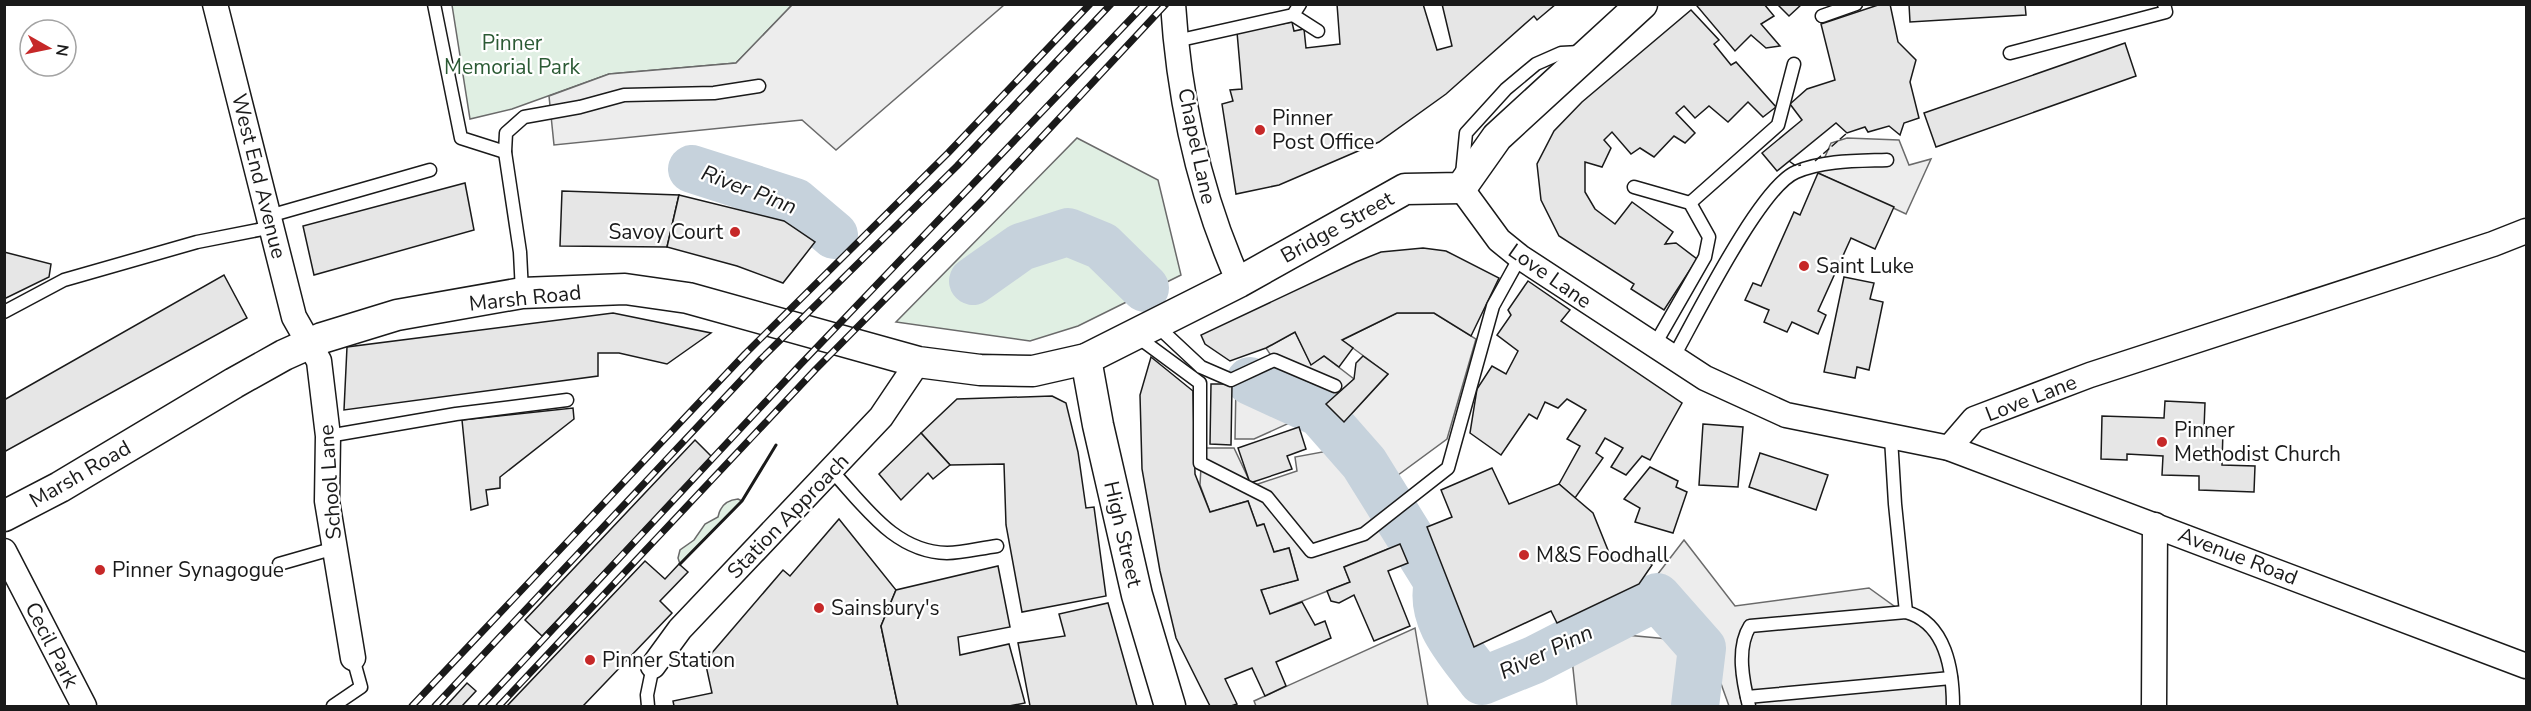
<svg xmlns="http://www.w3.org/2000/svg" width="2531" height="711" viewBox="0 0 2531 711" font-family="'Nunito Sans',sans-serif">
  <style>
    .green { fill: #e0efe3; stroke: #6a6a6a; stroke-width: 1.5 }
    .parking { fill: #ededed; stroke: #6a6a6a; stroke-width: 1.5 }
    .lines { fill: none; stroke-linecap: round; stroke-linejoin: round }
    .river { stroke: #c6d2dc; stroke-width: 48 }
    .building { fill: #e6e6e6; stroke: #1a1a1a; stroke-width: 1.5 }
    .service-casing { stroke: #1a1a1a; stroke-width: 15 }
    .minor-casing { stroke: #1a1a1a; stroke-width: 27 }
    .tertiary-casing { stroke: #1a1a1a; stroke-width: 33 }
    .service { stroke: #fff; stroke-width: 12 }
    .minor { stroke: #fff; stroke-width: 24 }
    .tertiary { stroke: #fff; stroke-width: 30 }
    .rail-casing { stroke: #1a1a1a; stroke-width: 7 }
    .rail { stroke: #fff; stroke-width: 4.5; stroke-dasharray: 14; stroke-linecap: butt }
    .fence { stroke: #1a1a1a; stroke-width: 1.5; stroke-dasharray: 8 3; stroke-linecap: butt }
    .wall { stroke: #1a1a1a; stroke-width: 3 }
    .poi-dot { fill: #c62828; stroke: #fff; stroke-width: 2 }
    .labels { text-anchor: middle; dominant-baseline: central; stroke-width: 4.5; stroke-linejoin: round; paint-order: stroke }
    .park-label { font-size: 21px; fill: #2b5a34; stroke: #fff }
    .poi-label { font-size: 21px; fill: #1a1a1a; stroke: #fff; text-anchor: start }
    .street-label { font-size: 21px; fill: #1a1a1a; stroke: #fff }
    .water-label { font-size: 22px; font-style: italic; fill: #1a1a1a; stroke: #fff }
  </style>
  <rect width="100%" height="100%" fill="#fff"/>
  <g class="green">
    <polygon points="452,5 792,5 736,63 609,74 512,109 470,119"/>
    <polygon points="1077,138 1158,180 1181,275 1078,326 1030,341 896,322"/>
    <path d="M738,499L742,501L680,564L678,558L680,550L694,540L705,524L718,517C720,506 727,500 738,499Z"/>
  </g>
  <g class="parking">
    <polygon points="792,5 1004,5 836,150 802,120 554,145 549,96 609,74 736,63"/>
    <polygon points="1847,138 1899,140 1909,165 1931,159 1906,214 1818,173 1831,143"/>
    <polygon points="1397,313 1434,313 1476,339 1447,439 1394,478 1344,422 1388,374 1342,340"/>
    <polygon points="1295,332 1311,364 1324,356 1354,379 1326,404 1317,401 1325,382 1274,360 1266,348"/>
    <polygon points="1236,384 1307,415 1254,439 1235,439"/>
    <polygon points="1202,448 1234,448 1252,486 1297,471 1295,457 1344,448 1380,520 1390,525 1400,544 1344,567 1350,582 1270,614 1261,590 1298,580 1289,548 1274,552 1263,524 1257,526 1248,501 1210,512 1200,485"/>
    <polygon points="1684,540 1735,606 1869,588 1948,645 1952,706 1729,706 1705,639 1654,579"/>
    <polygon points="1415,628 1428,706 1256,706 1254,701"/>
    <polygon points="1615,634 1679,640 1687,706 1577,706 1572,659 1606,643"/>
  </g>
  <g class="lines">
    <g class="river">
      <polyline points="692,169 795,202 834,235"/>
      <polyline points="973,281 1021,247 1068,232 1102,246 1145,288"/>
      <path d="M1250,381L1320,413L1364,463L1438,582C1429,621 1461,652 1482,681L1534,660L1657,597L1702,648L1695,706"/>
    </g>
  </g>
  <g class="building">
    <polygon points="1337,4 1423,4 1437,50 1452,46 1442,4 1556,4 1537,20 1534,16 1446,94 1379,142 1279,185 1236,194 1222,104 1233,101 1230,90 1242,89 1237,32 1292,22 1294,31 1304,29 1306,48 1340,44"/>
    <polygon points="1700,4 1764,4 1774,16 1761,24 1780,46 1766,48 1751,35 1735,51 1697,6"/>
    <polygon points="1777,4 1802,4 1789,16"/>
    <polygon points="1881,4 1890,4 1898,42 1916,60 1910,82 1919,118 1904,123 1900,135 1889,126 1868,132 1865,127 1847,133 1836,123 1777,171 1762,153 1802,120 1790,104 1807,89 1835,80 1821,24"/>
    <polygon points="1909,4 2025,4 2026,15 1910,22"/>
    <polygon points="1691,10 1719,40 1714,44 1731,65 1736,62 1776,107 1763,117 1748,102 1728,122 1709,106 1695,118 1684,106 1676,113 1695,133 1685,143 1674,136 1654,157 1640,148 1631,154 1612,132 1604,140 1611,148 1602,167 1585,162 1585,192 1595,209 1615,224 1632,202 1673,232 1665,244 1676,243 1697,259 1664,310 1631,289 1634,284 1559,236 1541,200 1537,164 1554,131 1582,102"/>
    <polygon points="2125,43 2136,76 1936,147 1924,113"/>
    <polygon points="1818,173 1894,207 1875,249 1851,238 1818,311 1826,315 1818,334 1792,322 1787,332 1764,322 1769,310 1745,300 1753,283 1761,286 1794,212 1800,215"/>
    <polygon points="465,183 474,230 314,275 303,226"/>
    <polygon points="562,191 679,195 667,247 560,246"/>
    <polygon points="679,195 784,221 815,242 783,283 737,266 667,247"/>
    <polygon points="1423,248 1446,251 1499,278 1471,336 1434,313 1397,313 1342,340 1353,348 1339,367 1324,356 1311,365 1295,332 1266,348 1230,361 1205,344 1201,335 1356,262 1381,252"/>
    <polygon points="4,252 51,264 49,277 4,299"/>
    <polygon points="224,275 247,318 4,452 4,400"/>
    <polygon points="1844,277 1874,283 1870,299 1883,302 1869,370 1857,367 1855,378 1824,372"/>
    <polygon points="1528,281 1570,310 1561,321 1682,403 1650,460 1642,456 1626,475 1611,467 1623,448 1605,438 1596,453 1603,458 1575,498 1559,484 1580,446 1567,439 1586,410 1567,399 1558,408 1545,402 1537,419 1529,414 1501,455 1470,433 1477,389 1492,366 1506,374 1518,351 1497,335 1511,315 1508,310"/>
    <polygon points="613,313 711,333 667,364 619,353 598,353 598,376 344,410 347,347"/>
    <polygon points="1363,356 1388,374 1344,422 1326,404 1354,379 1356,363"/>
    <polygon points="1151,357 1193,391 1195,474 1210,512 1248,501 1257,526 1264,524 1274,552 1289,548 1298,580 1261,590 1270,614 1302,602 1315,625 1325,621 1331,638 1276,662 1286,686 1265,696 1252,668 1225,679 1237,704 1231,706 1210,706 1176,638 1160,571 1142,469 1140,395"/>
    <polygon points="1211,384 1232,384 1231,445 1210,444"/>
    <polygon points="1052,396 1066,403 1078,452 1086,508 1094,507 1106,596 1022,612 1006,525 1004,464 950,465 921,433 957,399"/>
    <polygon points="2165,401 2205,403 2204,429 2223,430 2222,465 2255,466 2254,492 2199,490 2199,476 2162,475 2163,456 2127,454 2127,460 2101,459 2102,416 2164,418"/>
    <polygon points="573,408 574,419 500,477 500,488 486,490 488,505 471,510 462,420"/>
    <polygon points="1703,424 1743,427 1738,487 1699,485"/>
    <polygon points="1299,427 1306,449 1287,456 1292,469 1250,483 1238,448"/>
    <polygon points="921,433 950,465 933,479 928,473 901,500 879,474"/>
    <polygon points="695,440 712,457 542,636 525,620"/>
    <polygon points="1760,453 1828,475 1816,510 1749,487"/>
    <polygon points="1650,467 1678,481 1676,487 1687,492 1673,533 1635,522 1640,508 1624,499"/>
    <polygon points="1492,468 1509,504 1559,484 1593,513 1612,560 1637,550 1652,565 1639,584 1557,623 1551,611 1474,647 1427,527 1452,517 1441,490"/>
    <polygon points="839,519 896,590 881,626 898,706 674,706 673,701 712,693 705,661 783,570 790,576"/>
    <polygon points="1400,544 1408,563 1388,571 1410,626 1374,641 1354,595 1339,603 1331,601 1327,591 1350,582 1344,567"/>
    <polygon points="645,561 665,579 679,564 688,572 660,601 672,613 583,706 507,706"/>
    <polygon points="998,566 1010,627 958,637 960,655 1009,644 1025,703 1009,706 898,706 881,626 896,590"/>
    <polygon points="1108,603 1137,706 1030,706 1018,643 1065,636 1059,614"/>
    <polygon points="467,683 476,691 462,706 446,706"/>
  </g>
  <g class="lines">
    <g class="service-casing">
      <g id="service">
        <polyline points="434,4 461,138 505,152"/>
        <polyline points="1293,15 1318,31"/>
        <polyline points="1822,16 1856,4"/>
        <polyline points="1176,41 1293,15 1300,4"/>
        <polyline points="2010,53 2166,12 2164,4"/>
        <polyline points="1462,174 1466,133 1506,89 1536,64 1561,53 1580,52"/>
        <polyline points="1634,187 1690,203 1709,237 1705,257 1654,346"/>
        <polyline points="1690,203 1778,125 1794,64"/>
        <polyline points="269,216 430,170"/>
        <polyline points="522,292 520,252 505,152 506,133 524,117 580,107 624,95 714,93 759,86"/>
        <polyline points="4,312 64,280 197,242 273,227"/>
        <polyline points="1156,325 1201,367 1231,380 1274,360 1335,386"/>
        <polyline points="1135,335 1200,383 1200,463 1267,497 1311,551 1364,534 1448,468 1493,306 1520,257"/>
        <path d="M1673,358C1695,319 1760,187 1796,172C1824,160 1858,161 1887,160"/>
        <polyline points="328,436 456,414 567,400"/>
        <polyline points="1891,438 1895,504 1906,612"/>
        <path d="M831,470C864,505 894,552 947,553C963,553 981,548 997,546"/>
        <polyline points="279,564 335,548"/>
        <polyline points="1747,697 1951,678"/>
        <polyline points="333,706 361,687 353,658"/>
        <polyline points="648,706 647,695 653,666"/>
        <path d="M1749,706C1743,682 1736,648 1750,626L1906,612C1946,623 1953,671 1953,706"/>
      </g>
    </g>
    <g class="minor-casing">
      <g id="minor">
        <polyline points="215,4 294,317 319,361 328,436 327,501 353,658"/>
        <path d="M1173,4C1179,99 1200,195 1239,282"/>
        <polyline points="1461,188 1499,240 1520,257 1705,378 1786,415 1949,448 2526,666"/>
        <polyline points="1949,448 1974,419 2090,375 2493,244 2526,231"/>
        <polyline points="4,551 84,706"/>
        <polyline points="653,666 680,629 881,417 918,362"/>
        <polyline points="2154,706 2155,525"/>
      </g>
    </g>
    <g class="tertiary-casing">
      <g id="tertiary">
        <polyline points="1086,359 1098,425 1137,595 1170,706"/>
        <polyline points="4,516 60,487 234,383 284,355 322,338 397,315 522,293 625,289 688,298 918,362 980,370 1033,371 1086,359 1239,282 1405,189 1461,188 1497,137 1642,4"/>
      </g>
    </g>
    <use href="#service" class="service"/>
    <use href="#minor" class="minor"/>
    <use href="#tertiary" class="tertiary"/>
    <g class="rail-casing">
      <g id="rail">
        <polyline points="412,706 745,354 948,153 1090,4"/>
        <polyline points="435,706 761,359 957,166 1111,4"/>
        <polyline points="481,706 799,366 1145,4"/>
        <polyline points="499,706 815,370 982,201 1166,4"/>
      </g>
    </g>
    <use href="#rail" class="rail"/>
    <g class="fence">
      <polyline points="1789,161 1796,166 1801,165"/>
      <polyline points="1815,161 1847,133"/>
    </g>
    <polyline class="wall" points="680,564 742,501 776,445"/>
  </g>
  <g class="poi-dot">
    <circle cx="1260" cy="130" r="6"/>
    <circle cx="735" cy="232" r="6"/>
    <circle cx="1804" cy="266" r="6"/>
    <circle cx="2162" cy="442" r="6"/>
    <circle cx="1524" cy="555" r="6"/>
    <circle cx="100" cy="570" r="6"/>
    <circle cx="819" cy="608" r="6"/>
    <circle cx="590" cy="660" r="6"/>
  </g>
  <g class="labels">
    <g class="park-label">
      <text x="512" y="43">Pinner<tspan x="512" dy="24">Memorial Park</tspan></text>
    </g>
    <g class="poi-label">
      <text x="1272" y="118">Pinner<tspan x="1272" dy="24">Post Office</tspan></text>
      <text x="723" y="232" text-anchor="end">Savoy Court</text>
      <text x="1816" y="266">Saint Luke</text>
      <text x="2174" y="430">Pinner<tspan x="2174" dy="24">Methodist Church</tspan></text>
      <text x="1536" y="555">M&amp;S Foodhall</text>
      <text x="112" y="570">Pinner Synagogue</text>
      <text x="831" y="608">Sainsbury's</text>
      <text x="602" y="660">Pinner Station</text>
    </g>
    <g class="street-label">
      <text transform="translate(1197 146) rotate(78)">Chapel Lane</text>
      <text transform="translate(259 176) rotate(76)">West End Avenue</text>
      <text transform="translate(1337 227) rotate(-29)">Bridge Street</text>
      <text transform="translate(1550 276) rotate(35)">Love Lane</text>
      <text transform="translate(525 298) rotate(-6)">Marsh Road</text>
      <text transform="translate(2031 398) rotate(-21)">Love Lane</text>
      <text transform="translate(80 474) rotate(-30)">Marsh Road</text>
      <text transform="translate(330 482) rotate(-94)">School Lane</text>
      <text transform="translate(788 516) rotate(-46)">Station Approach</text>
      <text transform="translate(1123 534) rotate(77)">High Street</text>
      <text transform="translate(2238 556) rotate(21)">Avenue Road</text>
      <text transform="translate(52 645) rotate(63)">Cecil Park</text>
    </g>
    <g class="water-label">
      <text transform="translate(749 190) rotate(21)">River Pinn</text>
      <text transform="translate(1546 652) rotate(-25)">River Pinn</text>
    </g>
  </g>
  <rect width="2531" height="711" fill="none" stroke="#1a1a1a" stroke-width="12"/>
  <g transform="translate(48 48) rotate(99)"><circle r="28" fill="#ffffff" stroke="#a3a3a3" stroke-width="1.5"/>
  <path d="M0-4.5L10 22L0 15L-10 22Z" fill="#c62828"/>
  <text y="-9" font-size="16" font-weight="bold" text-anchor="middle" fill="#1a1a1a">N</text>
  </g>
</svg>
